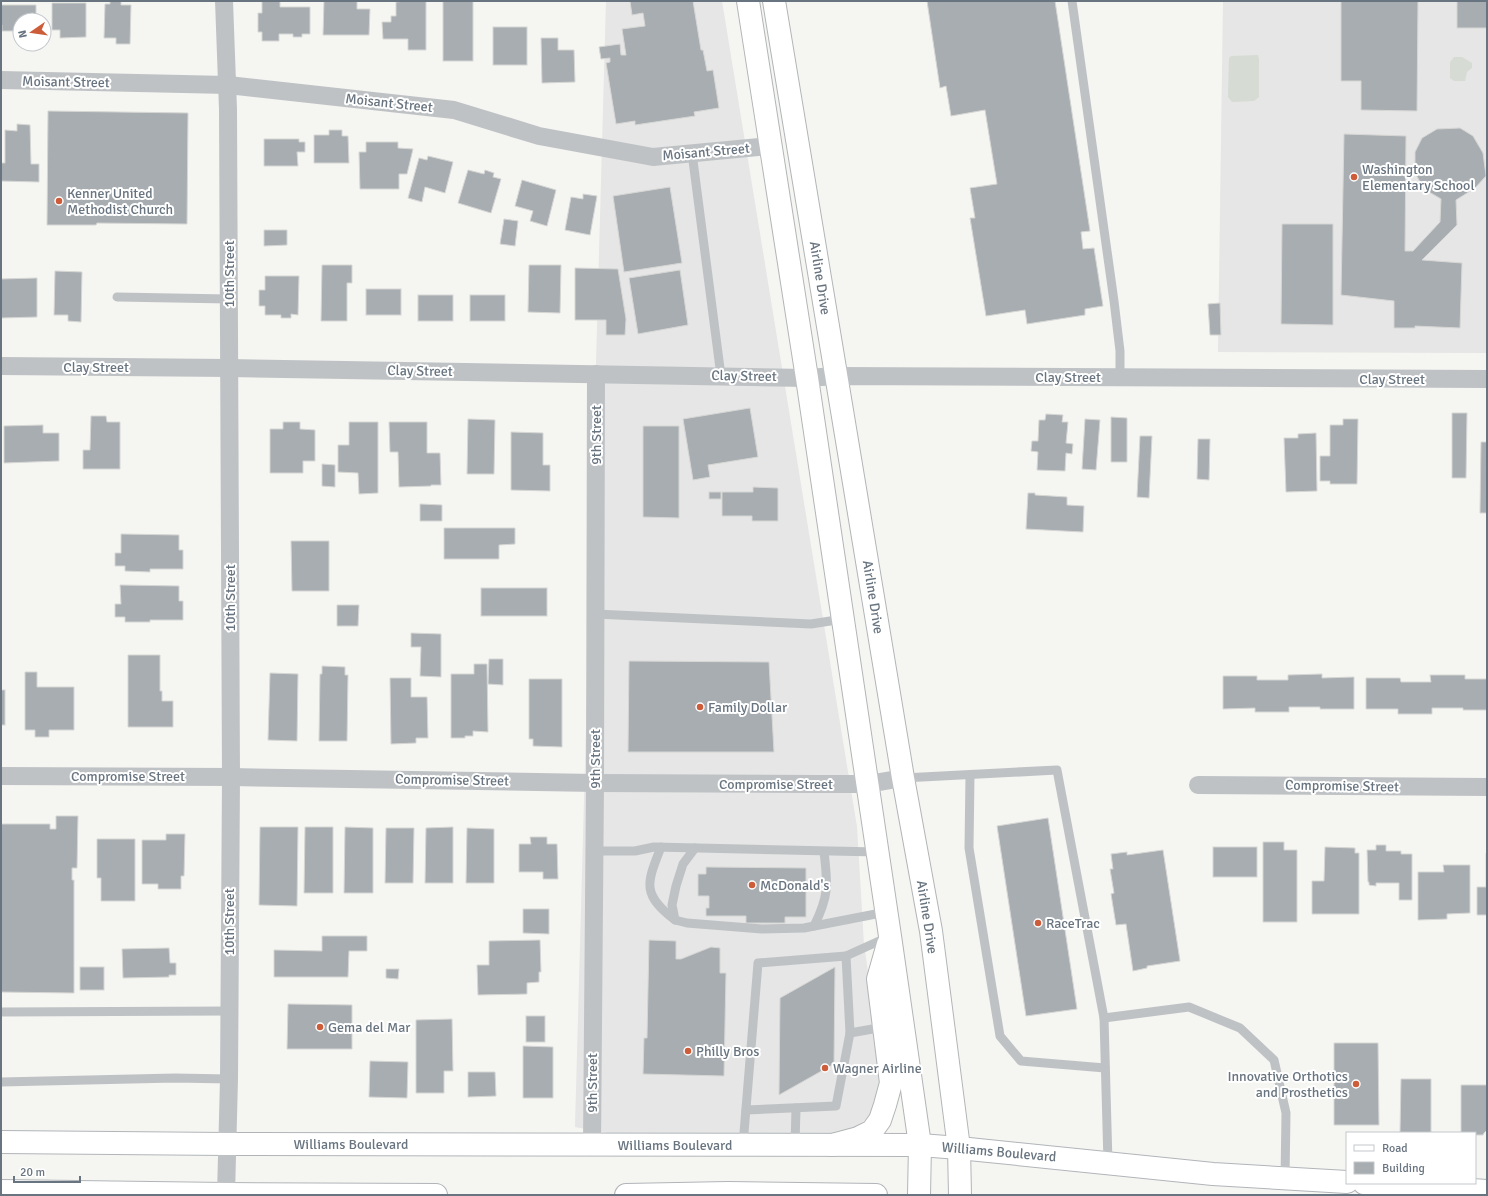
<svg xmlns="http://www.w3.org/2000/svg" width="1488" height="1196" viewBox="0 0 1488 1196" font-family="Signika,sans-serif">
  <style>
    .built { fill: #e5e6e5 }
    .green { fill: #d6dbd4 }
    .building { fill: #a7adb1; stroke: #d6d6d4 }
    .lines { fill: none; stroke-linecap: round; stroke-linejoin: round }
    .secondary-casing { stroke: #b1b5b9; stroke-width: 24 }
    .trunk-casing { stroke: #b2b5b7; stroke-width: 24 }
    .service { stroke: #bfc2c5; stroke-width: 9 }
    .minor { stroke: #bfc2c5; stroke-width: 18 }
    .secondary { stroke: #fff; stroke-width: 22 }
    .trunk { stroke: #fff; stroke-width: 22 }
    .poi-dot { fill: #cd5d3a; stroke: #fff; stroke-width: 1.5 }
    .labels { text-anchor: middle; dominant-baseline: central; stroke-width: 4; stroke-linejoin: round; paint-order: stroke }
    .street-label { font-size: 14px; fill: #68747f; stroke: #fff }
    .poi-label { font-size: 14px; fill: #68747f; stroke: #fff; text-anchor: start }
  </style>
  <rect width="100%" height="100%" fill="#f5f5f2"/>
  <g class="built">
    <polygon points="606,1 722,1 857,827 864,945 880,1053 880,1083 871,1116 850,1130 829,1136 619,1135 575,1127"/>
    <polygon points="1223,1 1487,1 1487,353 1218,352"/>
  </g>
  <g class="green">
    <polygon points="1258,55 1259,60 1259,97 1254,101 1232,102 1228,97 1229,58 1231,56"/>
    <polygon points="1454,57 1462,57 1472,63 1472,68 1467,72 1465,81 1454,81 1450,78 1450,62"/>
  </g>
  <g class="building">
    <polygon points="110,1 121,1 121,5 131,5 130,44 116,44 116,38 104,38 105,4 110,4"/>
    <polygon points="262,1 280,1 280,7 310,7 310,34 302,34 302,37 293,37 293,34 279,34 279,41 262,41 262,32 258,32 258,13 262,13"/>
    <polygon points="324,1 357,1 357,9 370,9 369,35 323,35"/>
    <polygon points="406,1 426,1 426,50 408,50 408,39 383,39 382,22 391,22 391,16 396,16 396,2"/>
    <rect x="443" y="1" width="30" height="60"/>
    <polygon points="630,1 693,1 701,50 703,50 707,71 713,70 719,108 694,112 695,116 635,125 635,121 616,124 606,63 610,62 610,58 601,59 599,47 620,44 621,55 626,55 622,29 645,26 643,13 632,15"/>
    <polygon points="927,1 1055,1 1090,231 1081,232 1083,249 1094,248 1103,306 1085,309 1085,315 1027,324 1025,310 986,316 970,218 975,218 970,188 997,184 985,110 951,116 946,86 940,88"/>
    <polygon points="1341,1 1418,1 1417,111 1361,110 1361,81 1341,81"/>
    <rect x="1457" y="1" width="30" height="27"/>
    <polygon points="52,3 86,3 86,37 60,38 60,30 52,30"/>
    <polygon points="1,5 36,5 36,20 20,20 20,35 18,35 18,31 2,31 2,25 1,25"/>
    <rect x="493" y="27" width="34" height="38"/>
    <polygon points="541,38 558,38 558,50 574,50 575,82 542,83"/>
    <polygon points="48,111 188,113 187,224 97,223 96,225 47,225"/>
    <polygon points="17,124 30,125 31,164 39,164 39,182 1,181 1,163 5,163 5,130 17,131"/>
    <polygon points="1460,128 1473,136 1483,153 1486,176 1475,188 1456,200 1457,225 1422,260 1462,263 1460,328 1415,326 1415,328 1394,328 1394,301 1341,295 1344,134 1406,136 1405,251 1413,251 1440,222 1441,199 1424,189 1415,173 1415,152 1422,138 1437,129"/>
    <polygon points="329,130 342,130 342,136 348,136 349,163 314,163 314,135 329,135"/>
    <polygon points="264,139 299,139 299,142 305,142 305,152 297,152 298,166 264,166"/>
    <polygon points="366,142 398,142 398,148 413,149 407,174 399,174 399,189 360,189 359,152 366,152"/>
    <polygon points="428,156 453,162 445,193 425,187 422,202 408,198 419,158 427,160"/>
    <polygon points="468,170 484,174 485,170 494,173 493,177 501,179 491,213 458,203"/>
    <polygon points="522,180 556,190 547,226 530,221 533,211 515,206"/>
    <polygon points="670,187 682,263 624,272 613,196"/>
    <polygon points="583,194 597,196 590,235 565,230 571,197 583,199"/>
    <polygon points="504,219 518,221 515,246 500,244"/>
    <polygon points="1282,224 1333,224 1333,325 1281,324"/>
    <polygon points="264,230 287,230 287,245 264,246"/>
    <polygon points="322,265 352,265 352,283 347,283 347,321 321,321"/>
    <polygon points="529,265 561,265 560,313 528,312"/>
    <polygon points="575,268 618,269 626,319 625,335 606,335 606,320 575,320"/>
    <polygon points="680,270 688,325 638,334 629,278"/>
    <polygon points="55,271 82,272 81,322 68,321 68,315 54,315"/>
    <polygon points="265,276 299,276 298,315 291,314 291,318 281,318 281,315 265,315 265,306 259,306 259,290 265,290"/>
    <polygon points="37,278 37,317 1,318 1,279"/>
    <rect x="366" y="289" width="35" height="26"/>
    <rect x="418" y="295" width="35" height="26"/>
    <rect x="470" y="295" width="35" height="26"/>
    <polygon points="1220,303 1221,335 1210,335 1208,304"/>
    <polygon points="750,408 758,457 708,465 710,477 693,480 683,419"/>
    <polygon points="1452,413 1467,413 1466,478 1452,478"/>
    <polygon points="1046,414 1063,415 1062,422 1068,422 1066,443 1073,444 1072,454 1066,453 1065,471 1037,470 1038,452 1031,451 1032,441 1038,441 1039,420 1045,420"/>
    <polygon points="91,416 106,416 107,422 120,422 120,469 83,469 83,450 90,450"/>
    <polygon points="1111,417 1127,418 1127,462 1111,462"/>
    <polygon points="468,419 495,420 494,474 467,474"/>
    <polygon points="1085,419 1100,420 1096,470 1082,469"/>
    <polygon points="1343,419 1358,419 1357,484 1330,484 1330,481 1320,481 1320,456 1330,456 1330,425 1343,425"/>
    <polygon points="283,422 300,422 300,429 315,430 315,461 303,461 303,473 270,473 270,429 283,429"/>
    <polygon points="349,422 378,422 378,493 359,494 358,473 338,472 338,445 349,445"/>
    <polygon points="389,422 427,422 427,453 440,453 441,485 431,485 431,486 399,487 398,452 390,452"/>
    <polygon points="43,425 43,433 59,433 59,461 4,463 4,426"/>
    <polygon points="643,426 679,426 679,518 643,517"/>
    <polygon points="511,432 543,433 543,465 550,465 550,491 511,490"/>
    <polygon points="1316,433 1317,491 1286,492 1284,438 1298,438 1298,434"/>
    <polygon points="1140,436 1152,436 1149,498 1137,497"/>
    <polygon points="1198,439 1210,439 1209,480 1197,479"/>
    <polygon points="1481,442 1487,442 1487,513 1480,513"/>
    <polygon points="322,464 335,465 335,487 322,486"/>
    <polygon points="753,487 778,488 778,521 752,521 752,516 722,516 722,492 753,492"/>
    <rect x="709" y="492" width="12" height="7"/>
    <polygon points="1028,493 1035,493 1035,495 1067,497 1067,505 1084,506 1083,532 1026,529"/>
    <polygon points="420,504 442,505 442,521 420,521"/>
    <polygon points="444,528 515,528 515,544 499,545 499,559 444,559"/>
    <polygon points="121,534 179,535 179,550 183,550 183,569 150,569 150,572 125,571 125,566 115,566 115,553 121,553"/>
    <polygon points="291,541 329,541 329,591 292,591"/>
    <polygon points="120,585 179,586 179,601 183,601 183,620 150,620 150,622 125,622 125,617 115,617 115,604 121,604"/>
    <rect x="481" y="588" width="66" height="28"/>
    <polygon points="337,605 359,605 358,626 337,626"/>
    <polygon points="411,633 441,634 441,677 420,676 421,647 411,647"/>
    <polygon points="128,655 160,655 160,691 162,691 162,701 173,701 173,727 128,727"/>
    <polygon points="489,659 503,659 503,685 488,684"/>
    <polygon points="629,661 769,662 774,752 628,752"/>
    <polygon points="474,664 487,664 488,732 473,731 473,736 465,736 465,738 451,738 451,674 474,674"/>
    <polygon points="322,666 345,667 345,675 348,675 347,741 319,741 320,674 322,674"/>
    <polygon points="25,672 37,672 37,687 74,687 74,730 49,730 49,737 35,737 35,730 25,730"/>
    <polygon points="270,673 298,674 297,741 268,740"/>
    <polygon points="1322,674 1322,678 1354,677 1354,709 1320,709 1320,707 1289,707 1289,712 1255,712 1255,708 1223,709 1223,676 1257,676 1257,680 1288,680 1288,675"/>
    <polygon points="1430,675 1465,675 1465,679 1487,679 1487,710 1463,710 1463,708 1432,708 1432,714 1398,714 1398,709 1366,709 1366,678 1400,678 1401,682 1431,682"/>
    <polygon points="390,678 411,678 411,697 427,697 428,738 416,738 416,743 391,744"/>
    <polygon points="529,679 562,679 562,747 533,746 533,739 529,739"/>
    <rect x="1" y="690" width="4" height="35"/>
    <polygon points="56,816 78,816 77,868 72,868 72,880 74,880 74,993 1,992 1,824 50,824 50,829 56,829"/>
    <polygon points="1048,818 1077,1009 1026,1016 997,826"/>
    <polygon points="260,827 298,827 297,906 259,905"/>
    <polygon points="305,827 333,827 333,893 304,893"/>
    <polygon points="345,827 373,828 373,893 344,893"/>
    <polygon points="453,827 453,883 425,883 426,828"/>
    <polygon points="386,828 414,828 413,883 385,883"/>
    <polygon points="467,828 494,829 494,883 466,883"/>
    <polygon points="166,834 185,834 184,876 181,876 181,889 158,889 158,884 142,884 142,840 166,840"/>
    <polygon points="530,837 547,837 547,844 557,844 558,879 543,879 543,872 519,872 519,844 531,844"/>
    <polygon points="97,839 135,839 135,901 101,901 101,878 97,878"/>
    <polygon points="1263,842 1284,842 1284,850 1297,850 1297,922 1263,922"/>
    <polygon points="1376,845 1386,845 1386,851 1401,851 1401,854 1412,854 1412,900 1399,900 1399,883 1376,883 1376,886 1369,885 1369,882 1368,882 1367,850 1376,850"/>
    <rect x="1213" y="847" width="44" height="30"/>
    <polygon points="1325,847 1355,848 1355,853 1359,853 1359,914 1312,914 1312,881 1324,881"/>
    <polygon points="1163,850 1180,961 1147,966 1147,968 1133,971 1126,924 1116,925 1111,894 1114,893 1110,869 1113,869 1111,854 1127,852 1127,855"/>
    <polygon points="1486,853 1487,853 1487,915 1477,915 1477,887 1486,887"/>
    <polygon points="1443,865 1470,865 1470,913 1447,914 1447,919 1418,920 1418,872 1444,872"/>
    <polygon points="706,867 806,868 806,917 785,917 785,923 746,923 746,916 706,916 706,908 709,908 709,896 698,896 698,874 706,874"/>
    <polygon points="523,909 549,909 549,934 523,933"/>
    <polygon points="322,936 367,936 367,951 349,951 348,977 274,977 274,950 322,951"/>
    <polygon points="540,940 541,972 539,972 539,982 527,983 527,994 478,995 477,965 489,965 489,941"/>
    <polygon points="649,940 676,941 676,959 681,959 711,947 720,948 720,973 726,973 724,1076 643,1074 644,1038 647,1038"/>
    <polygon points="169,948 170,963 176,963 176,975 169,975 169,977 123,978 122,949"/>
    <rect x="80" y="967" width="24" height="23"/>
    <polygon points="835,967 834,1064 779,1095 780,998"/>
    <polygon points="386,969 399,969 398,979 386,978"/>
    <polygon points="288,1004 352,1005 352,1049 287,1049"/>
    <rect x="526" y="1016" width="19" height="26"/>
    <polygon points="452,1019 453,1071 444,1071 444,1093 416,1093 416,1020"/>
    <polygon points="1334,1043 1378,1043 1379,1125 1334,1125"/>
    <polygon points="523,1046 553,1047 553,1098 523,1098"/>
    <polygon points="370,1061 408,1062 407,1098 369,1097"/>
    <polygon points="468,1072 495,1072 496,1096 468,1097"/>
    <polygon points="1401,1079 1431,1079 1431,1133 1400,1133"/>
    <polygon points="1461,1085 1487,1085 1487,1130 1484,1133 1483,1135 1476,1135 1475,1133 1461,1133"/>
  </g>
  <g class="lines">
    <g class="secondary-casing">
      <g id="secondary">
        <polyline points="1,1142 227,1144 920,1145 959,1148 1213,1174 1347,1182"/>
        <polyline points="1364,1183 1487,1191"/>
        <polyline points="1,1191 226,1194 436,1195"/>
        <polyline points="626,1195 728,1193 876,1195"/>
      </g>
    </g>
    <g class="trunk-casing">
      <g id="trunk">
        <polyline points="748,1 807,378 890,936 920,1145 919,1195"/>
        <polyline points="774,1 903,778 931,931 959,1148 960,1195"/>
        <polyline points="832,1145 858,1138 872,1131 880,1120 885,1105 891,1083 878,979 888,944"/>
      </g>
    </g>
    <g class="service">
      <polyline points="1072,1 1114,301 1120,351 1120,377"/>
      <polyline points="692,153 721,376"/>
      <polyline points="117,297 229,299"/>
      <polyline points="595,614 811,624 843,619"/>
      <polyline points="970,775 969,848 1000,1036 1021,1061 1105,1068"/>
      <polyline points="903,778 1057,770 1104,1018 1189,1007 1240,1028 1274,1060 1286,1113 1285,1179"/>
      <path d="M661,847C647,883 641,894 675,920"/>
      <polyline points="695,848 683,864 676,886 672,905 675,920 687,923 762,929 804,928 886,912"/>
      <polyline points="594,851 635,851 654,847 878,852"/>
      <path d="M814,926C829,896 828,885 824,852"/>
      <polyline points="1,1012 229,1011"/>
      <polyline points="1104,1018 1108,1163"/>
      <polyline points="884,1027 850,1033 846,956 888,937"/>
      <polyline points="1,1082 175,1078 229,1079"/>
      <polyline points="746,1110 836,1106 850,1033"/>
      <polyline points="743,1145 758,963 846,956"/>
      <polyline points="795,1145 796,1108"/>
    </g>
    <g class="minor">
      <polyline points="224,1 228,109 231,777 229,1079 226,1195"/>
      <polyline points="1,80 228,85 454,110 539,136 653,157 770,146"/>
      <polyline points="1,366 229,368 807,378 836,376 1487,379"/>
      <polyline points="1,776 231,777 595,783 817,784 868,784 903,778"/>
      <polyline points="1198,785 1487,787"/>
      <polyline points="592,1145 595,783 596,374"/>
    </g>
    <use href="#secondary" class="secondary"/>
    <use href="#trunk" class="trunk"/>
  </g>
  <g class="poi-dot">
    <circle cx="1354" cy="177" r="4"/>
    <circle cx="59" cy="201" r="4"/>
    <circle cx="700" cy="707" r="4"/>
    <circle cx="752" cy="885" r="4"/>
    <circle cx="1038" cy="923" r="4"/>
    <circle cx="320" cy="1027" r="4"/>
    <circle cx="688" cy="1051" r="4"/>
    <circle cx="825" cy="1068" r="4"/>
    <circle cx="1356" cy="1084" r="4"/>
  </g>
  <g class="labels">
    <g class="street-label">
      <text transform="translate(66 82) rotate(1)">Moisant Street</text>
      <text transform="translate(389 103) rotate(6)">Moisant Street</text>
      <text transform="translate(706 152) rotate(-5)">Moisant Street</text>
      <text transform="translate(229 274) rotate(-90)">10th Street</text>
      <text transform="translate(820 278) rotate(81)">Airline Drive</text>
      <text x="96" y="367">Clay Street</text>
      <text transform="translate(420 371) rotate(1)">Clay Street</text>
      <text transform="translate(744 376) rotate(1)">Clay Street</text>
      <text x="1068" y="377">Clay Street</text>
      <text x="1392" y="379">Clay Street</text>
      <text transform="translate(596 435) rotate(-90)">9th Street</text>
      <text transform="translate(873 597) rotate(81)">Airline Drive</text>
      <text transform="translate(230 598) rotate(-90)">10th Street</text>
      <text transform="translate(595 759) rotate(-90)">9th Street</text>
      <text x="128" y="776">Compromise Street</text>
      <text transform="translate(452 780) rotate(1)">Compromise Street</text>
      <text x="776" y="784">Compromise Street</text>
      <text transform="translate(1342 786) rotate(1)">Compromise Street</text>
      <text transform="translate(927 917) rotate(81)">Airline Drive</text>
      <text transform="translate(229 922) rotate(-90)">10th Street</text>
      <text transform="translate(592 1083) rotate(-90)">9th Street</text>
      <text x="351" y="1144">Williams Boulevard</text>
      <text x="675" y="1145">Williams Boulevard</text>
      <text transform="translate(999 1152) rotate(5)">Williams Boulevard</text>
    </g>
    <g class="poi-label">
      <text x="1362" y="169">Washington<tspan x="1362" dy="16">Elementary School</tspan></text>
      <text x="67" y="193">Kenner United<tspan x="67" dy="16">Methodist Church</tspan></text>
      <text x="708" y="707">Family Dollar</text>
      <text x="760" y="885">McDonald's</text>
      <text x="1046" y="923">RaceTrac</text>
      <text x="328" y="1027">Gema del Mar</text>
      <text x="696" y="1051">Philly Bros</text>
      <text x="833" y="1068">Wagner Airline</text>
      <text x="1348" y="1076" text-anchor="end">Innovative Orthotics<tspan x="1348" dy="16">and Prosthetics</tspan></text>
    </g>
  </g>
  <rect width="1488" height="1196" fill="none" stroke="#68747f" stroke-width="4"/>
  <rect x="1346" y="1132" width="130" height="52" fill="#ffffff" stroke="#c3c7cc"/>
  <rect x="1354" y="1145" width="20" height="6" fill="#ffffff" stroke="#c3c7cc"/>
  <text x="1382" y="1152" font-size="12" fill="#68747f">Road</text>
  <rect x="1354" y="1162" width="20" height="12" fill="#a7adb1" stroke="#c3c7cc"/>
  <text x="1382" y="1172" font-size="12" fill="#68747f">Building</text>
  <g transform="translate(32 32) rotate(257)"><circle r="19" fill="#ffffff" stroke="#c3c7cc"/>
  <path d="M0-3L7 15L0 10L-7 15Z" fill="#cd5d3a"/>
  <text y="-6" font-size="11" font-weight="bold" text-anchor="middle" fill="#68747f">N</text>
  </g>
  <path d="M14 1176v6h66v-6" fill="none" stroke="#68747f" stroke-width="2"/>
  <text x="20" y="1176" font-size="12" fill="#68747f" stroke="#ffffff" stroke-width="3" paint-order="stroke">20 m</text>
</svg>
